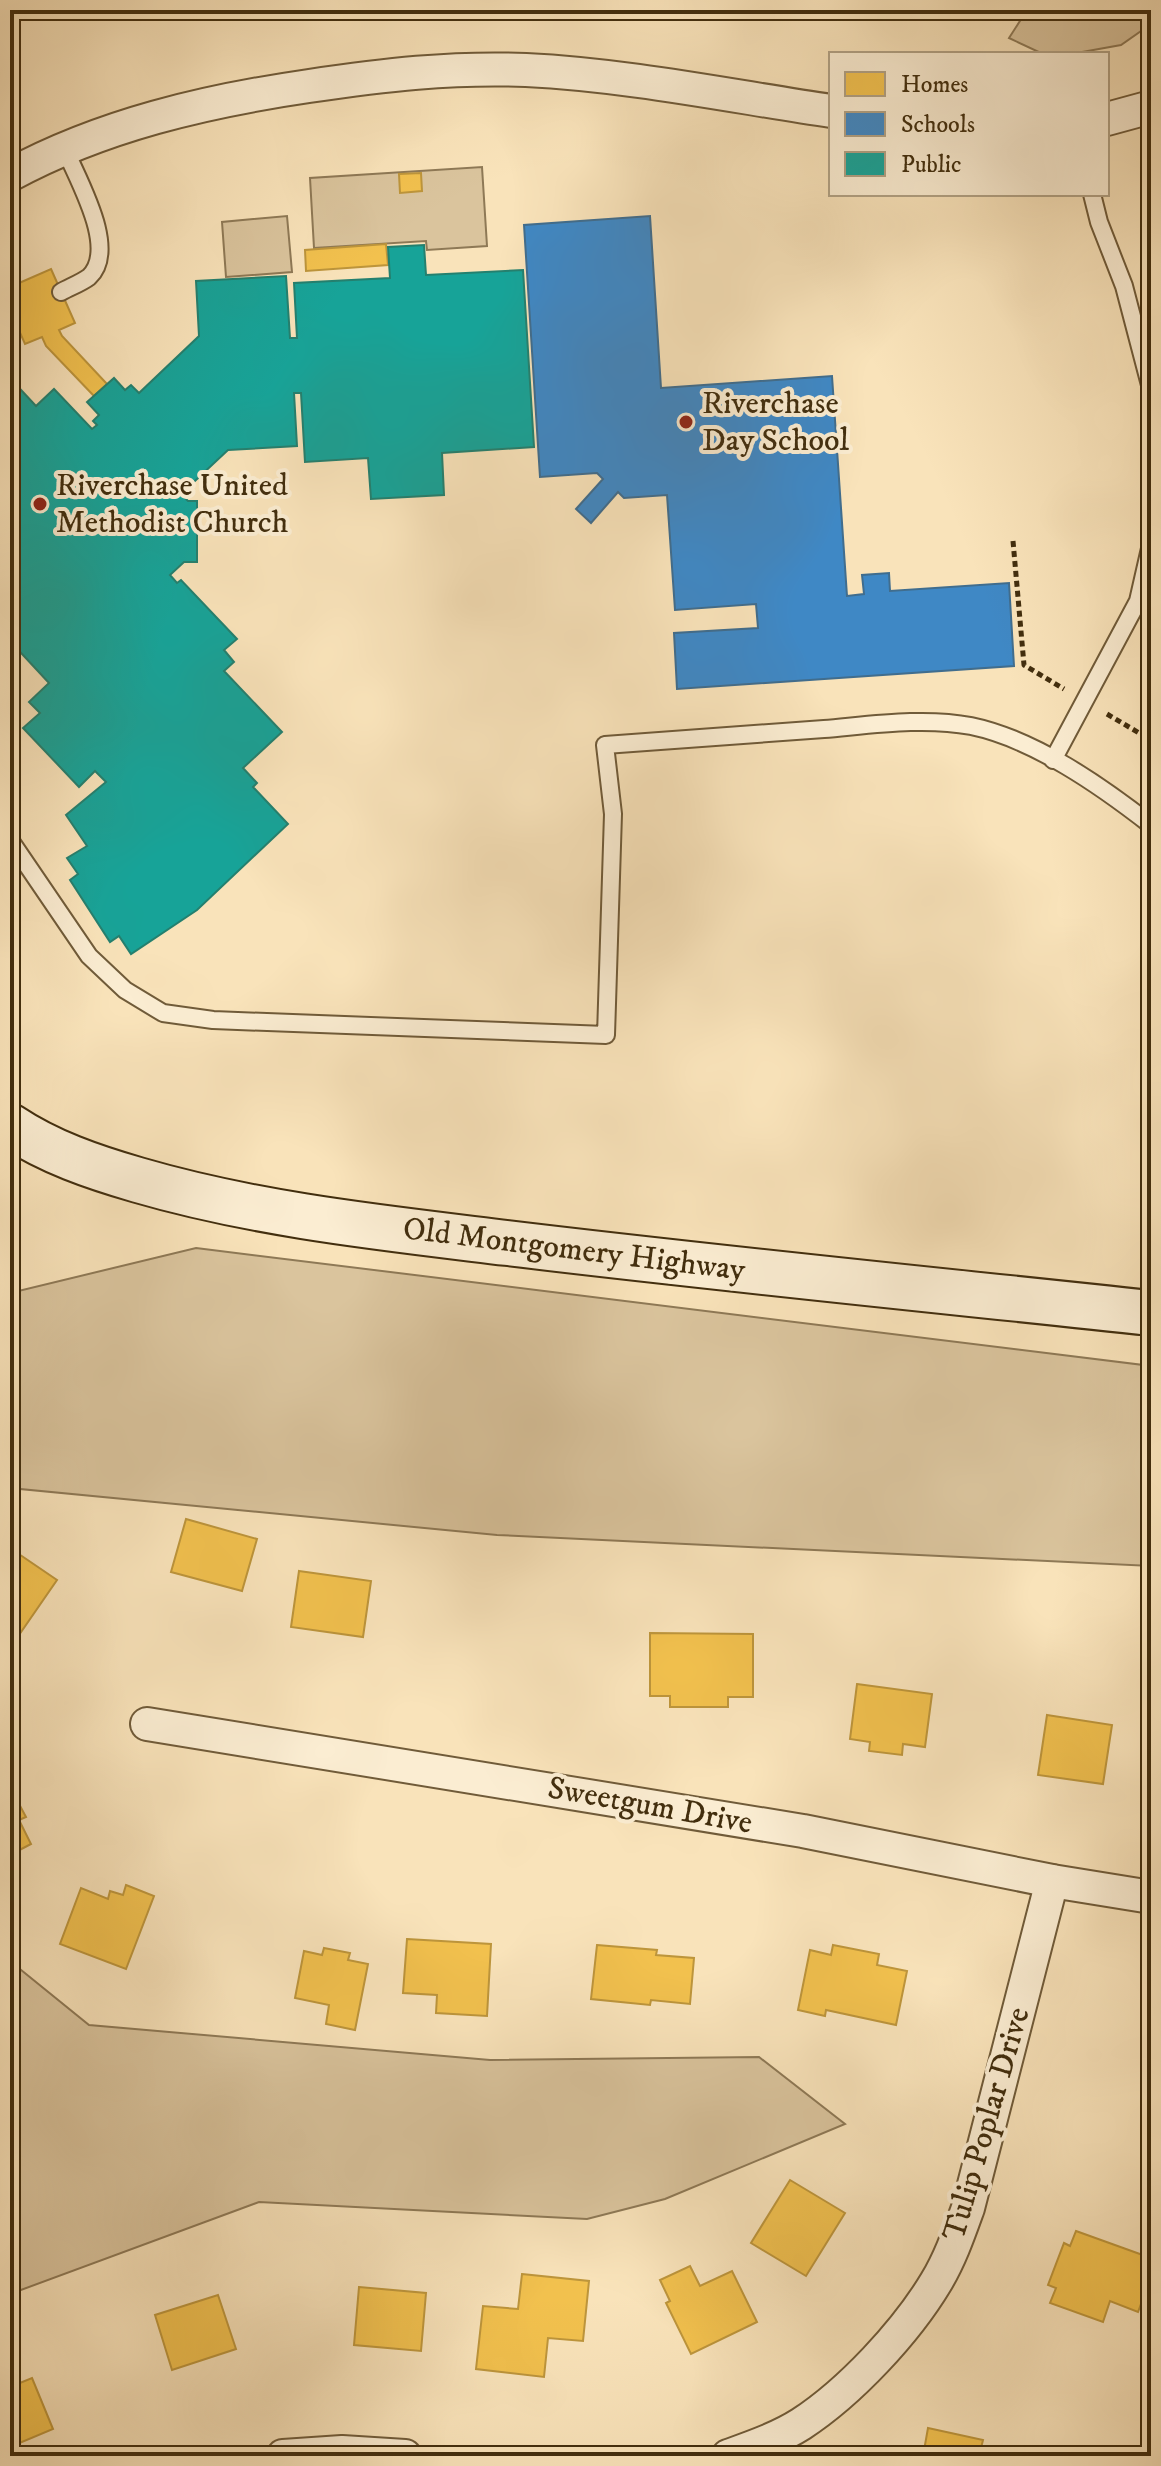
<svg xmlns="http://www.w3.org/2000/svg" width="1161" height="2466" viewBox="0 0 1161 2466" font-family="'IM FELL DW Pica',serif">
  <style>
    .green { fill: #dac49d; stroke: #8e7956; stroke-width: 2 }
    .homes { fill: #f2c14e; stroke: #bd953b; stroke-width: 2 }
    .schools { fill: #3f88c5; stroke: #406d8e; stroke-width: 2 }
    .public { fill: #17a398; stroke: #24806f; stroke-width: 2 }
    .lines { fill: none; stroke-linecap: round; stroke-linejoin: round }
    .lane-casing { stroke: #705b39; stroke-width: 20 }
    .street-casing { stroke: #705b39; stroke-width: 36 }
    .secondary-casing { stroke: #422e0e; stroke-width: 48 }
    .path { stroke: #422e0e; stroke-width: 5; stroke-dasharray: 6 4; stroke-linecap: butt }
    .lane { stroke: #fbedd2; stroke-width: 16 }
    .street { stroke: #fbedd2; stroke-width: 32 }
    .secondary { stroke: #fbedd2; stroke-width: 44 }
    .poi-dot { fill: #8f2418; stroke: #fbedd2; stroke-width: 3 }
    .labels { text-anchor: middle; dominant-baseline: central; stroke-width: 8; stroke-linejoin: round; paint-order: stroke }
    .poi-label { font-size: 32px; fill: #422e0e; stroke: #fbedd2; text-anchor: start }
    .street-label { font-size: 32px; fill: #422e0e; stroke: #fbedd2 }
  </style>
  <rect width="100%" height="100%" fill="#f9e3ba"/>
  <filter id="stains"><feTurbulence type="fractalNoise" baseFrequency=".0025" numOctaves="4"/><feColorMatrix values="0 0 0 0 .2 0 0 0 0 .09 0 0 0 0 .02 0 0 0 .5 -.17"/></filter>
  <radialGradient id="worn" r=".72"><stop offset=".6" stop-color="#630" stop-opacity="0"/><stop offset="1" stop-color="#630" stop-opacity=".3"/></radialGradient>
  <g class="green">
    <polygon points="1027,10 1151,10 1151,24 1121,45 1071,54 1043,54 1009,38"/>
    <polygon points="482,167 487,246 427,250 426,241 314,248 310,178"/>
    <polygon points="287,216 292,272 226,277 222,222"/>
    <polygon points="196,1248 1151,1366 1151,1566 497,1535 10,1488 10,1293"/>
    <polygon points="10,1961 89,2025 490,2060 759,2057 845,2124 665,2199 587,2219 259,2202 10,2294"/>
  </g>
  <g class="homes">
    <polygon points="421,173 422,191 400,193 399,174"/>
    <polygon points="386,244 388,265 306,271 305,250"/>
    <polygon points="51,269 75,323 59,330 62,336 107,384 94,396 46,346 42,337 25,344 10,310 10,287"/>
    <polygon points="186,1519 257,1539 242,1591 171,1572"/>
    <polygon points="10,1548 57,1580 10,1648"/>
    <polygon points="299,1571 371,1581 363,1637 291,1627"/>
    <polygon points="650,1633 753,1634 753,1697 728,1697 728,1707 670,1707 670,1696 650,1696"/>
    <polygon points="857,1684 932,1694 925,1747 903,1744 902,1755 869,1751 870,1742 850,1739"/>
    <polygon points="1047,1715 1112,1725 1103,1784 1038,1775"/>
    <polygon points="10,1787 26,1817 19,1820 31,1844 10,1855"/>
    <polygon points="126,1885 154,1896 126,1969 60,1944 81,1888 108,1899 110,1891 123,1895"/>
    <polygon points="407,1939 491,1944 487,2016 436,2013 437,1995 403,1993"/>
    <polygon points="597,1945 657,1950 656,1955 694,1958 690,2004 651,2000 650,2005 591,1999"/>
    <polygon points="833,1945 879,1954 877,1965 907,1971 896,2025 826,2010 825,2016 798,2010 810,1950 831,1955"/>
    <polygon points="324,1948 350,1953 348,1960 368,1964 355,2030 326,2024 329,2005 295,1998 304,1951 322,1955"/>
    <polygon points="1151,2030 1151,2070 1147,2070"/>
    <polygon points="790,2180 845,2213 806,2276 751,2243"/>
    <polygon points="1076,2231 1151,2258 1151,2277 1138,2312 1110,2301 1103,2322 1050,2303 1056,2288 1048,2285 1064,2243 1070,2246"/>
    <polygon points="690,2266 700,2286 732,2271 757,2322 691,2354 666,2303 670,2301 660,2280"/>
    <polygon points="522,2274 589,2281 583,2341 548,2338 544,2377 476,2369 483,2306 518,2309"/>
    <polygon points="359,2287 426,2293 421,2351 354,2345"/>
    <polygon points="218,2295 236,2349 172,2370 155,2315"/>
    <polygon points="32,2378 53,2429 10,2447 10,2387"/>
    <polygon points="928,2428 983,2440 979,2456 923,2456"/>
  </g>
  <polygon class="schools" points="650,216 661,388 832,376 847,596 864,594 862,575 889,573 890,591 1009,583 1014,666 677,689 674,633 758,628 756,604 675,610 667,495 624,498 618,492 591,523 576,509 603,479 597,473 540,477 524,225"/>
  <polygon class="public" points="424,245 426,275 523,270 534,447 442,453 444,495 371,499 368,458 305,462 301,393 294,393 297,446 228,450 181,494 188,501 197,501 197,562 184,562 170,575 177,583 181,580 237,639 224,650 234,662 224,671 282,732 243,768 257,783 253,787 288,824 197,910 131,954 119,936 110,942 70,880 78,874 67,858 87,846 66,815 106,782 95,771 79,787 23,728 40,713 29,702 49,683 10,641 10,378 36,406 54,389 92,429 97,425 93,421 99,415 87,402 114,378 125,390 131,385 139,393 199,336 196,281 286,276 290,338 297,338 294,283 390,278 388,247"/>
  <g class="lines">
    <g class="lane-casing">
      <g id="lane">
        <polyline points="1092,194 1099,222 1124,286 1151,389"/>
        <path d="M61,292C70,287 81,283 89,277C119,249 77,179 65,149"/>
        <polyline points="10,312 11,312"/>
        <polyline points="1053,760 1138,601 1151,544"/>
        <path d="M10,840L89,956L125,990L163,1013L213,1020L606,1035L613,814L605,745C678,739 751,734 824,729C871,725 924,717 971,726C1034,739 1101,786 1151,825"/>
      </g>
    </g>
    <g class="street-casing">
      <g id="street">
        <polyline points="1107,119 1151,107"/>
        <path d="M10,175C102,125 206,101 309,86C383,75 451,67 526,70C628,75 730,96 831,111"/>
        <polyline points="147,1724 803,1831 1052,1881 1151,1897"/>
        <polyline points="283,2456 342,2452 405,2456"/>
        <path d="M728,2456C753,2447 779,2438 801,2424C850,2392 906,2332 936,2282C950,2259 959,2233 968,2208L1052,1881"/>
      </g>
    </g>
    <g class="secondary-casing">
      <path id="secondary" d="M10,1126C49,1152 93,1167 138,1180C258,1215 384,1228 507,1243C722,1269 936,1290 1151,1313"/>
    </g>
    <g class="path">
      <polyline points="1013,541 1024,665 1064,689"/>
      <polyline points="1107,714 1151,740"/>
    </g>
    <use href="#lane" class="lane"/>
    <use href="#street" class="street"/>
    <use href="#secondary" class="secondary"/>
  </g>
  <g class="poi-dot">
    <circle cx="686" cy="422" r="8"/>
    <circle cx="40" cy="504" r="8"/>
  </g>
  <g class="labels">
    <g class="poi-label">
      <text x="702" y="404">Riverchase<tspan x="702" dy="37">Day School</tspan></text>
      <text x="56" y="486">Riverchase United<tspan x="56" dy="37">Methodist Church</tspan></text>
    </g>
    <g class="street-label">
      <text transform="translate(574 1250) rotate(7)">Old Montgomery Highway</text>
      <text transform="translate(650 1806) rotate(10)">Sweetgum Drive</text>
      <text transform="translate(987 2124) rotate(-74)">Tulip Poplar Drive</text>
    </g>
  </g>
  <rect width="1161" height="2466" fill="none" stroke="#f9e3ba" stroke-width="40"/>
  <rect x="12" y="12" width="1137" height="2442" fill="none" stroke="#422e0e" stroke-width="4"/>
  <rect x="20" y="20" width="1121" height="2426" fill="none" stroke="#422e0e" stroke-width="2"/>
  <rect x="829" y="52" width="280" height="144" fill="#fbedd2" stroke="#b1a184" stroke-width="2"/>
  <rect x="845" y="72" width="40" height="24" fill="#f2c14e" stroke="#b1a184" stroke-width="2"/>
  <text x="901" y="92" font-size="24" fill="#422e0e">Homes</text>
  <rect x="845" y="112" width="40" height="24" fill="#3f88c5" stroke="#b1a184" stroke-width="2"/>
  <text x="901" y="132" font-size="24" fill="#422e0e">Schools</text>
  <rect x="845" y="152" width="40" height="24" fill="#17a398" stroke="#b1a184" stroke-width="2"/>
  <text x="901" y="172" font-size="24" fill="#422e0e">Public</text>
  <rect width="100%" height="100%" filter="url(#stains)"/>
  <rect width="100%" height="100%" fill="url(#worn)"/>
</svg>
